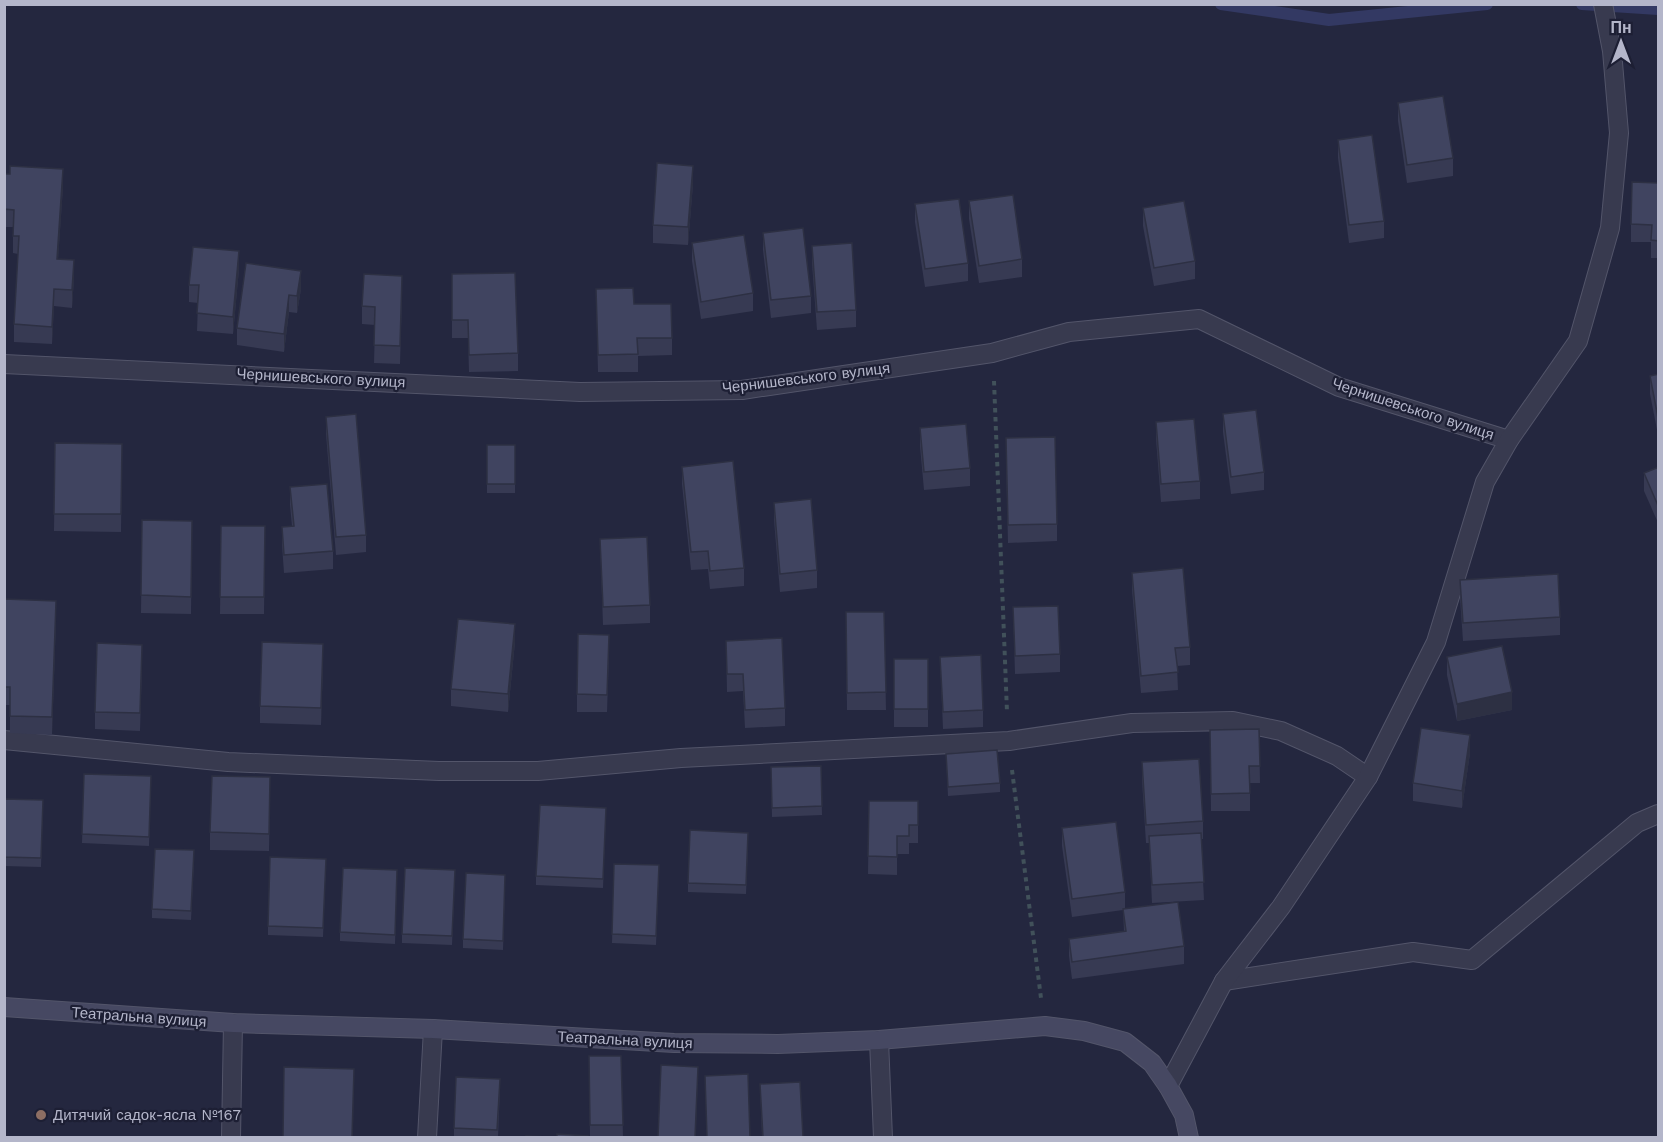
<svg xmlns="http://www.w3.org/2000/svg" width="1663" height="1142" viewBox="0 0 1663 1142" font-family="'Work Sans',sans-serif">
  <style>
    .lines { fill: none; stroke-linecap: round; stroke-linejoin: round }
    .stream { stroke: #333963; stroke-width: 12 }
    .lane-casing { stroke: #53556a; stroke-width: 20 }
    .street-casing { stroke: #53556a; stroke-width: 20 }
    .secondary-casing { stroke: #53556a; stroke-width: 20 }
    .path { stroke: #41515a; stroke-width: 4; stroke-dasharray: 4.5 4.5; stroke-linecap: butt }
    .lane { stroke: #383a4f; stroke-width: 18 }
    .street { stroke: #383a4f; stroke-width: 18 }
    .secondary { stroke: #464862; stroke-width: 18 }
    .wall { fill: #373a53 }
    .shaded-wall { fill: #2d3043 }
    .building { fill: #404460; stroke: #2d3043; stroke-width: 1.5 }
    .education-dot { fill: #8d6e63; stroke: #1d1f34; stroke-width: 2 }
    .labels { text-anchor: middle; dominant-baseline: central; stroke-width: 4.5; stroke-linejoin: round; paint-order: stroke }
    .street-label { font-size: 15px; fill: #b4b6ca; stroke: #1d1f34 }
    .poi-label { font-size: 15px; fill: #b4b6ca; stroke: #1d1f34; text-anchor: start }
  </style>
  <rect width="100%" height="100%" fill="#24273f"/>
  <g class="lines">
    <g class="stream">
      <polyline points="1221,4 1329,20 1487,4"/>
      <polyline points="1582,4 1658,9"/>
    </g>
    <g class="lane-casing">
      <g id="lane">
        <polyline points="1224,981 1413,952 1472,960 1637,823 1658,814"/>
        <polyline points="879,1040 883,1138"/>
        <polyline points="231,1138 233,1023"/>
        <polyline points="427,1138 433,1029"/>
      </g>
    </g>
    <g class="street-casing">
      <g id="street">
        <polyline points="4,364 580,392 742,390 992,353 1069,332 1199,319 1339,387 1509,440"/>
        <polyline points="4,740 228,762 439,771 538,771 681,758 1009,741 1132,723 1233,721 1281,731 1337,756 1368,777"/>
        <polyline points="1168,1086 1224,981 1281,907 1368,777 1436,642 1485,482 1509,440 1578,341 1610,228 1619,133 1612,51 1603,4"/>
      </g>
    </g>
    <g class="secondary-casing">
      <polyline id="secondary" points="4,1007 233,1023 433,1029 674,1043 778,1044 879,1040 1045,1026 1084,1031 1125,1042 1152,1063 1168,1086 1184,1115 1189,1138"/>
    </g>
    <g class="path">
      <polyline points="994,381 1007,712"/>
      <polyline points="1012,770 1041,998"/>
    </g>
    <use href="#lane" class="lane"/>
    <use href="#street" class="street"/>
    <use href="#secondary" class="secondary"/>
  </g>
  <g class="wall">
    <polygon points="1398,103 1453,158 1453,176 1407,183 1398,121"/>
    <polygon points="1338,140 1384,221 1384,238 1349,243 1338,158"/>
    <polygon points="4,174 63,187 58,259 74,278 72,308 54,306 52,344 14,342 14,324 18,254 13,253 13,227 4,227"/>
    <polygon points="1659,183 1659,258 1651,258 1651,242 1631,242 1631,224"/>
    <polygon points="693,184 688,245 653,243 653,225"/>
    <polygon points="969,201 1022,259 1022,277 979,283 969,219"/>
    <polygon points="915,204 968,263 968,281 925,287 915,222"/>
    <polygon points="1143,208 1195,261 1195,279 1154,286 1143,226"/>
    <polygon points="763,233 811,296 811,313 771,318 763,250"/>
    <polygon points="692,243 753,293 753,311 701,319 692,261"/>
    <polygon points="812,246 856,310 856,327 817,330 812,263"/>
    <polygon points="246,263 301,289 297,313 289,312 284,352 237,345 237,328"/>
    <polygon points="239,269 233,334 197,331 198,303 189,302 189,285"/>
    <polygon points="452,274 518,353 518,371 469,372 468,338 452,338"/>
    <polygon points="596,289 634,304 672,338 672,355 638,356 638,372 598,372"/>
    <polygon points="402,293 400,364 374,363 375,325 362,324 362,306"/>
    <polygon points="1659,374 1659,440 1650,394 1650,376"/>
    <polygon points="1223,414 1264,472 1264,490 1231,494 1223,432"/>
    <polygon points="326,417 366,535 366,552 336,555 326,434"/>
    <polygon points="1156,422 1200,481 1200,499 1161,502 1156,439"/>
    <polygon points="920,428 970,468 970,486 924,490 920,446"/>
    <polygon points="55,443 122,444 121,532 54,531"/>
    <rect x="487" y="445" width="28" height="48"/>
    <polygon points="1006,456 1057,524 1057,541 1008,543"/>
    <polygon points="682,467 744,568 744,586 710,589 708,569 691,570 682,484"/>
    <polygon points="1659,467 1659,525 1644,491 1644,473"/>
    <polygon points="290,487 333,551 333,569 284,573 282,545 282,527 292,526 290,505"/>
    <polygon points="774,503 817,570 817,588 780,592 774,520"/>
    <polygon points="142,520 192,521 191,614 141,613"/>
    <polygon points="221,526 265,526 264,614 220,614"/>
    <polygon points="600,539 650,605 650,623 603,625"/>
    <polygon points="1132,573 1190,647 1190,665 1177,666 1178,690 1141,693 1132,590"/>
    <polygon points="1460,580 1560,617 1560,635 1463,641 1460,598"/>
    <polygon points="4,599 56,618 52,735 10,733 10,705 4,705"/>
    <polygon points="1013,607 1060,654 1060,672 1015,674"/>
    <polygon points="846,612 884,612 886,710 847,710"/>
    <polygon points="726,641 785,708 785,726 745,728 743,691 727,692"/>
    <polygon points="515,642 508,712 451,706 451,689"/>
    <polygon points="609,652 607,712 577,712 577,694"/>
    <polygon points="940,657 983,710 983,727 943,729"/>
    <polygon points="1447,657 1512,710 1457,721 1447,675"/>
    <rect x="894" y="659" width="34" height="68"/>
    <polygon points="323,661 321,725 260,723 260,706"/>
    <polygon points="142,663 140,731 95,729 95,712"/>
    <polygon points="1259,729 1260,783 1250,783 1250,811 1211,811 1210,730"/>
    <polygon points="1470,753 1462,808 1413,801 1413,783"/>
    <polygon points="946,754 1000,783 1000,792 948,796"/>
    <polygon points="1142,762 1203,821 1203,839 1201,839 1204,900 1152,903 1149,843 1146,843 1142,780"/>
    <polygon points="821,766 822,815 772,817 771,767"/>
    <polygon points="84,774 151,776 149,846 82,843"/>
    <polygon points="270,795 269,851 210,850 210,832"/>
    <polygon points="4,799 43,800 41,867 4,866"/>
    <polygon points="869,801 918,801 918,843 909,843 909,854 897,854 897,875 868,874"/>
    <polygon points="606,808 603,888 536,885 536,876"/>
    <polygon points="1062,828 1125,892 1125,909 1184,946 1184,964 1072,979 1069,956 1069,939 1124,931 1123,910 1072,917 1062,846"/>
    <polygon points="748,842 746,894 688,892 688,883"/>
    <polygon points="194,859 191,920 152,918 152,909"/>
    <polygon points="326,859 323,937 268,935 268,926"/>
    <polygon points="614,864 659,865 656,945 612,943"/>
    <polygon points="397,870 395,944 340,941 340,932"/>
    <polygon points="455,870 452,945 402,943 402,934"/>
    <polygon points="505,884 503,950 463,948 463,939"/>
    <polygon points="589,1056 621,1056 623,1137 590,1137"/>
    <polygon points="760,1084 803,1137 762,1137"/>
    <polygon points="500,1088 498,1137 454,1137 454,1128"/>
  </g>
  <g class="shaded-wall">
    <polygon points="693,166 693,184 688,245 688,227"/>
    <polygon points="63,169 63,187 57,276 57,259"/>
    <polygon points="239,251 239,269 233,334 233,317"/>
    <polygon points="74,260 74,278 72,308 72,290"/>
    <polygon points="301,271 301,289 297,313 297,296"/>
    <polygon points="54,289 54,306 52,344 52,327"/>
    <polygon points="289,295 289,312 284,352 284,334"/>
    <polygon points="56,601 56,618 52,735 52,717"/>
    <polygon points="515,624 515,642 508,712 508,694"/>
    <polygon points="323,644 323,661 321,725 321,708"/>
    <polygon points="1512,692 1512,710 1457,721 1457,704"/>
    <polygon points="1470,735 1470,753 1462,808 1462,791"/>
    <polygon points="698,1067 696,1137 695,1137"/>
    <polygon points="354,1069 353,1137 352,1137"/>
  </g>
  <g class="building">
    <polygon points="1443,96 1453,158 1407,165 1398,103"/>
    <polygon points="1372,135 1384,221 1349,225 1338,140"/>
    <polygon points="657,163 693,166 688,227 653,225"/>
    <polygon points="10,166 63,169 57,259 74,260 72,290 54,289 52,327 14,324 19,236 13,236 14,210 4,209 4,174 10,174"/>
    <polygon points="1632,182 1659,183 1659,241 1651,240 1652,225 1631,224"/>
    <polygon points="1013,195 1022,259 979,266 969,201"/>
    <polygon points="959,199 968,263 925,269 915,204"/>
    <polygon points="1184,201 1195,261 1154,268 1143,208"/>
    <polygon points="803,228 811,296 771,300 763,233"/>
    <polygon points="744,235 753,293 701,302 692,243"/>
    <polygon points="852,243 856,310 817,312 812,246"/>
    <polygon points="193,247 239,251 233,317 197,313 199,285 189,285"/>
    <polygon points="246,263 301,271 297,296 289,295 284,334 237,328"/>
    <polygon points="515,273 518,353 469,355 468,320 452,320 452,274"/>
    <polygon points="364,274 402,276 400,346 374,345 375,307 362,306"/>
    <polygon points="633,288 634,304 671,304 672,338 637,338 638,354 598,355 596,289"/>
    <polygon points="1659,374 1659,423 1650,376"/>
    <polygon points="1256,410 1264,472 1231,477 1223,414"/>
    <polygon points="356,414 366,535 336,537 326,417"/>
    <polygon points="1194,419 1200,481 1161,484 1156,422"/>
    <polygon points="966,424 970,468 924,472 920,428"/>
    <polygon points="1055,437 1057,524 1008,525 1006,438"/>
    <polygon points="55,443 122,444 121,514 54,514"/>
    <rect x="487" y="445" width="28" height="39"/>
    <polygon points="733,461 744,568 710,571 708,551 691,552 682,467"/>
    <polygon points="1659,467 1659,508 1644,473"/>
    <polygon points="327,484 333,551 284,555 282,527 294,526 290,487"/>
    <polygon points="811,499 817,570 780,574 774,503"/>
    <polygon points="142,520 192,521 191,597 141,595"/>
    <polygon points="221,526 265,526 264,597 220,597"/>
    <polygon points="647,537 650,605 603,607 600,539"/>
    <polygon points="1183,568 1190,647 1175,648 1178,672 1141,676 1132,573"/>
    <polygon points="1558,574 1560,617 1463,623 1460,580"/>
    <polygon points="4,599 56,601 52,717 10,716 10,687 4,687"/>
    <polygon points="1058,606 1060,654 1015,656 1013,607"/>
    <polygon points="846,612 884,612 886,692 847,693"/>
    <polygon points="458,619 515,624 508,694 451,689"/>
    <polygon points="578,634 609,635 607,695 577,694"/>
    <polygon points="782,638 785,708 745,710 743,674 727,674 726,641"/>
    <polygon points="262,642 323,644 321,708 260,706"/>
    <polygon points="97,643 142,645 140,713 95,712"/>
    <polygon points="1502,646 1512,692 1457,704 1447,657"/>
    <polygon points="981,655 983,710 943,712 940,657"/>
    <rect x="894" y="659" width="34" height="50"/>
    <polygon points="1421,728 1470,735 1462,791 1413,783"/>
    <polygon points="1259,729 1260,766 1249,766 1250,793 1211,794 1210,730"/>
    <polygon points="997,750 1000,783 948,787 946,754"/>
    <polygon points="1199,759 1203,821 1146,825 1142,762"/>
    <polygon points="821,766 822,806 772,808 771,767"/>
    <polygon points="84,774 151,776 149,837 82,834"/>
    <polygon points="212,776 270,777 269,834 210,832"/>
    <polygon points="4,799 43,800 41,858 4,857"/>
    <polygon points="869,801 918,801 918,825 909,825 909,836 897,836 897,857 868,856"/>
    <polygon points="540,805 606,808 603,879 536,876"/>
    <polygon points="1116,822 1125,892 1072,899 1062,828"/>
    <polygon points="690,830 748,833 746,885 688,883"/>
    <polygon points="1201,833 1204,882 1152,885 1149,836"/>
    <polygon points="155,849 194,850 191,911 152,909"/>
    <polygon points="270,857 326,859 323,928 268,926"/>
    <polygon points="614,864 659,865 656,936 612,934"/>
    <polygon points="343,868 397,870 395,935 340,932"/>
    <polygon points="405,868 455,870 452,936 402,934"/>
    <polygon points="466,873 505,875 503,941 463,939"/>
    <polygon points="1178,902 1184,946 1072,962 1069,939 1126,931 1123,909"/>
    <polygon points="589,1056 621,1056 623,1125 590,1125"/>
    <polygon points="661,1065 698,1067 695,1137 658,1137"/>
    <polygon points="284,1067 354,1069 352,1137 283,1137"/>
    <polygon points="748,1074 750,1137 707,1137 705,1076"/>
    <polygon points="456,1077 500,1079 497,1130 454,1128"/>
    <polygon points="800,1082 803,1137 763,1137 760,1084"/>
    <polygon points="557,1134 588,1136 588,1137 557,1137"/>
    <polygon points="526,1136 549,1137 526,1137"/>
  </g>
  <circle class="education-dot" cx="41" cy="1115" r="6"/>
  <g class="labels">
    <g class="street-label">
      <text transform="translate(321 378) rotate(3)">Чернишевського вулиця</text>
      <text transform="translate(806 378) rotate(-7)">Чернишевського вулиця</text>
      <text transform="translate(1413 409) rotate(18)">Чернишевського вулиця</text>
      <text transform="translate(139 1017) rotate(4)">Театральна вулиця</text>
      <text transform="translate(625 1040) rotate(3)">Театральна вулиця</text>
    </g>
    <g class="poi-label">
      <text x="53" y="1115">Дитячий садок-ясла №167</text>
    </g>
  </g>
  <rect width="1663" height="1142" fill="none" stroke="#b4b6ca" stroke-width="12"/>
  <g transform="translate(1621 42)" stroke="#1d1f34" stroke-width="4.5" paint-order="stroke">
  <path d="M0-4.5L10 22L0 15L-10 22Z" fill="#b4b6ca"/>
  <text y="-9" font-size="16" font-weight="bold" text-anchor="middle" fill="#b4b6ca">Пн</text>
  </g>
</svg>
